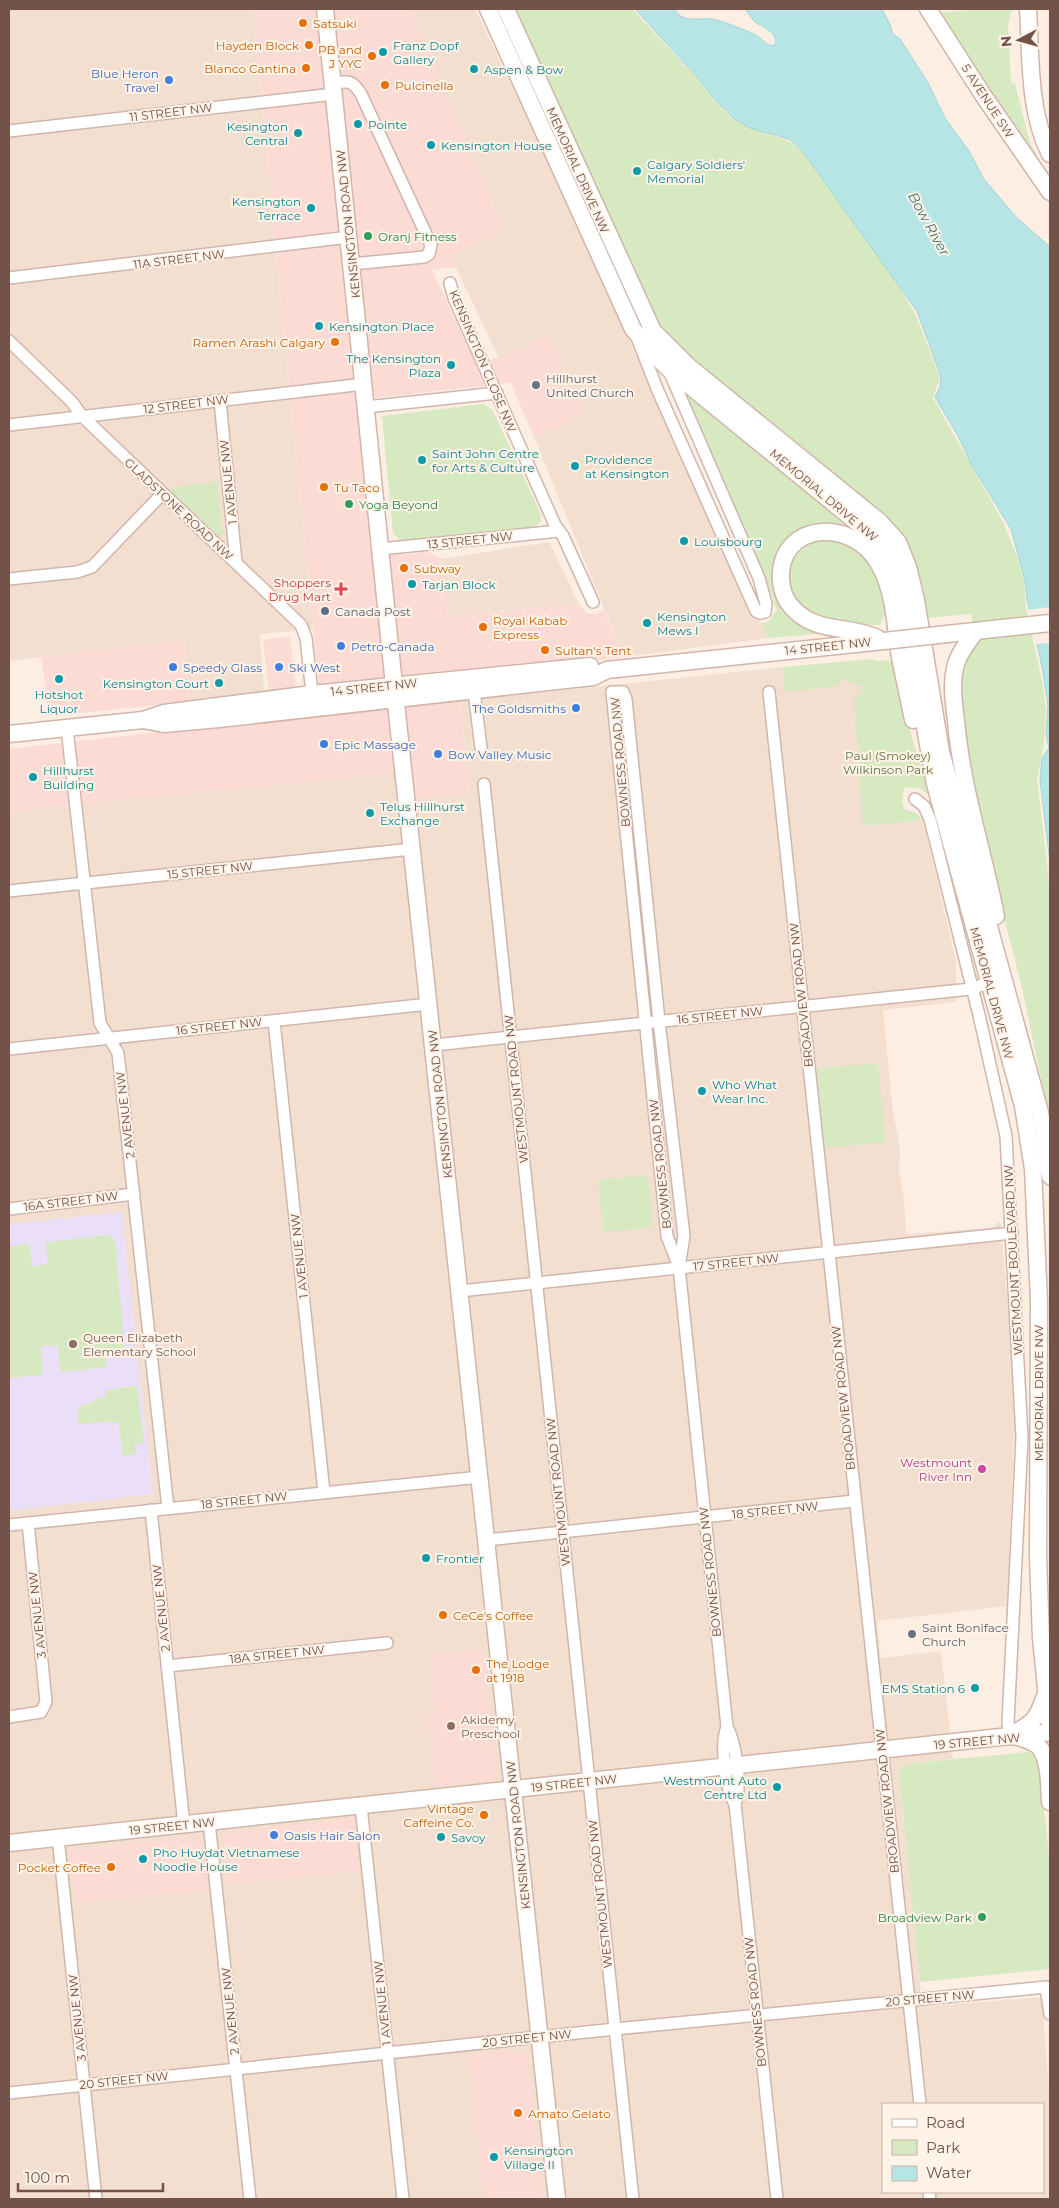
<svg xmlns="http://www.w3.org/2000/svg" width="1059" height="2208" viewBox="0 0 1059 2208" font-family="Montserrat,sans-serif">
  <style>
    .residential { fill: #f3dfd0; fill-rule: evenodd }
    .commercial { fill: #fcdbd5 }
    .education { fill: #ebdff8 }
    .green { fill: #d7e9c1 }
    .water { fill: #b7e5e5; stroke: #9dd6d7 }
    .pier { fill: #fceee2 }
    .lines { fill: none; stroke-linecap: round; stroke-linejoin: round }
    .street-casing { stroke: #cfb6ac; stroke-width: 14 }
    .secondary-casing { stroke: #d2b5a9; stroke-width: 19 }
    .street { stroke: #fff; stroke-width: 11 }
    .secondary { stroke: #fff; stroke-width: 16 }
    .secondary-bridge-casing { stroke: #d2b5a9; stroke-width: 19; stroke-linecap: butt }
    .secondary-bridge { stroke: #fff; stroke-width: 16 }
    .food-dot { fill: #e8710a; stroke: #fff3e8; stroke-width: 2 }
    .culture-dot { fill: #0f9aa8; stroke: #fff3e8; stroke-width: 2 }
    .shop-dot { fill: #3f7fe0; stroke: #fff3e8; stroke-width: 2 }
    .leisure-dot { fill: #2e9e5b; stroke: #fff3e8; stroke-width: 2 }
    .worship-dot { fill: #6b7280; stroke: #fff3e8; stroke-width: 2 }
    .health-dot { fill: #e0444e; stroke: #fff3e8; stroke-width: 2 }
    .service-dot { fill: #5c6f8a; stroke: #fff3e8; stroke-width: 2 }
    .education-dot { fill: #8d6e63; stroke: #fff3e8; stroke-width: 2 }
    .hotel-dot { fill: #d1479c; stroke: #fff3e8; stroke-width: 2 }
    .labels { text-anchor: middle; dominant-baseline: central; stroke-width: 4; stroke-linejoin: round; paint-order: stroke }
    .food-label { font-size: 12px; fill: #c56008; stroke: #fff3e8; text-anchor: start }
    .culture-label { font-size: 12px; fill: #0d838f; stroke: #fff3e8; text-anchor: start }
    .shop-label { font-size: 12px; fill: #366cbe; stroke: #fff3e8; text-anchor: start }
    .street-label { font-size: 12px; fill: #735249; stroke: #fff3e8 }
    .leisure-label { font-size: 12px; fill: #27864d; stroke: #fff3e8; text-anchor: start }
    .worship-label { font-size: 12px; fill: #5b616d; stroke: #fff3e8; text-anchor: start }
    .health-label { font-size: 12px; fill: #be3a42; stroke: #fff3e8; text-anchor: end }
    .service-label { font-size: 12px; fill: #4e5e75; stroke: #fff3e8; text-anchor: start }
    .park-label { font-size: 12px; fill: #597941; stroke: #fff3e8 }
    .education-label { font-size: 12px; fill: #785e54; stroke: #fff3e8; text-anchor: start }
    .hotel-label { font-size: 12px; fill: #b23c85; stroke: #fff3e8; text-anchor: end }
    .water-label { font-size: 14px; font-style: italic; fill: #3c7879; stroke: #fff3e8 }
  </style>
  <rect width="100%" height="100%" fill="#fceee2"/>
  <g class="residential">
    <polygon points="9,9 252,9 313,629 260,634 264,693 190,702 184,641 9,661"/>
    <polygon points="410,9 475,9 563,192 747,604 761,623 768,638 624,657 534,437 585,415 549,336 499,358 450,255 504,232"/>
    <polygon points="549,542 579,604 448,617 442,559"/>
    <path d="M783,667L785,692L839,682L843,679L862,685L857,759L864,826L923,820L956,961V1002L883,1010L893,1114L900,1146L899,1172L904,1198L906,1234L991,1228L1000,1221L1016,1393L1007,1606L877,1621L881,1658L941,1651L953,1759L906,1764L899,1772L920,1982L921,2007L1042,1997L1050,2106V2199H9V813L85,803L403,773L406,800L469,793L461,701ZM883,2104H1043V2192H883Z"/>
  </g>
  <g class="commercial">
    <polygon points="252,9 410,9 504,232 451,255 456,267 432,270 477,366 549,336 585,415 534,437 511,383 356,400 372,557 428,552 442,559 448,617 579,604 586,613 591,614 597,614 603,609 624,657 319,689"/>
    <polygon points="290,636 296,690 269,693 263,640"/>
    <polygon points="184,641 190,702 49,716 41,657"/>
    <polygon points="461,701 469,793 406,800 403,773 85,803 9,813 9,749 379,707"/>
    <polygon points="483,1649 497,1778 493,1780 435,1786 427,1716 435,1714 429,1655"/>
    <polygon points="348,1819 353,1821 358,1871 227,1884 223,1833"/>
    <polygon points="202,1837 207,1890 76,1903 70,1850"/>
    <polygon points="516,2050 521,2050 527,2056 543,2199 484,2199 468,2055"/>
  </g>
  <polygon class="education" points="122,1212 153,1494 9,1511 9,1224"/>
  <g class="green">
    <polygon points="512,9 632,9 697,78 718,106 727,111 730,118 750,128 787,140 801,150 889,271 914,311 940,377 933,398 1002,520 1017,556 1024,581 1026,608 1043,685 1046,711 1044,743 1037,780 1050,890 1050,1122 1021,983 973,798 959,679 966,658 972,652 972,614 926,618 918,574 908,546 713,379 656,325"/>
    <polygon points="983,9 1012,9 1008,25 1011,83 1015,83 1029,139 1040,164 936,13"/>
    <polygon points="684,392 689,393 866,537 823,527 778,560 807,628 816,634 768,638 761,623 768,622 777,610 763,572"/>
    <polygon points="483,404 492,409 540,512 541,521 536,526 530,527 398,541 399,538 393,534 382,416"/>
    <polygon points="217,482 223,535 223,536 219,536 170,491 171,488"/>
    <path d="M833,538L858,549L879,577L888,613H886L880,625H864L826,618L825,619C815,615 807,611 799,604C780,585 787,553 810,542C817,539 826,539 833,538Z"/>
    <polygon points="871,659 877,661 895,660 906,716 929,795 919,788 907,787 904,789 902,802 904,809 916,813 923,820 863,826 854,703 855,696 862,694 862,685 855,685 843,679 839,682 838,686 785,692 783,667"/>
    <polygon points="878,1063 885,1142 825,1148 817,1069"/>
    <polygon points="648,1175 653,1227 603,1232 598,1180"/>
    <polygon points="110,1235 115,1241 125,1349 123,1354 106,1357 107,1367 61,1372 57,1345 41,1346 43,1375 9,1378 9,1246 29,1244 32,1266 48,1264 46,1242"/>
    <polygon points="137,1386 144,1443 135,1444 136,1454 123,1456 119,1424 115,1421 79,1424 78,1406 93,1403 94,1399 106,1397 106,1390"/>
    <polygon points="1027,1752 1034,1754 1039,1761 1050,1866 1050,1969 920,1982 899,1772 906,1764"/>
  </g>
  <path class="water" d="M635,9H674C686,27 701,14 720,21C730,24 742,29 752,33C760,36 764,44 772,46L776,44C777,31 764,28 755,22C751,18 749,13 745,9H882L891,27L892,33L900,39L927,81L945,118L969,151L983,178L1016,217L1050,247V863L1040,779L1042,758L1049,748L1046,735L1048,706L1043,671L1027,599L1025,581L1011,529L971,464L958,436L935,397L940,387L941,377L917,311L801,149L789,139L750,128L731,117L728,111L719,105L698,78Z"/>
  <polygon class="pier" points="1050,607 1050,643 1034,644 1027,610"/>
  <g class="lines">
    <g class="street-casing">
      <g id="street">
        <path d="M333,83C349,81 352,80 361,94L431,245L429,254L424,257L352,264"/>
        <polyline points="9,131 334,94"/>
        <polyline points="9,278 349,237"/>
        <polyline points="450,283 454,298 555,525 563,536 593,602"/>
        <polyline points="638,340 658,391 756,611 760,613 765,612 766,604 759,578 669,371"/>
        <polyline points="9,341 72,402 82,416 301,625 306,638 312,694"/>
        <polyline points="220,401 236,562"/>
        <polyline points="366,407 497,393"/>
        <polyline points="9,425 364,384"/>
        <polyline points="380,549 559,531"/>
        <polyline points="9,579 77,572 92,567 162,494"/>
        <polyline points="474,691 481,748"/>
        <path d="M612,692H623L626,699L659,1021L684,1236L679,1267L727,1727C736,1743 742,1787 735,1804"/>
        <polyline points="612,692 667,1236 679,1267"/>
        <polyline points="769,692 920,2104"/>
        <polyline points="67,728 100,1023 118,1053 168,1508"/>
        <polyline points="484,784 633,2199"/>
        <polyline points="915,799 924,806 930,819 979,1015 1006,1136 1022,1438 1008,1722 1010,1736"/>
        <polyline points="9,891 412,849"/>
        <polyline points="274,1021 324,1492"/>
        <polyline points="434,1045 971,989 995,980"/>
        <polyline points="9,1049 429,1004"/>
        <polyline points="9,1209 134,1194"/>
        <polyline points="460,1291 1012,1233"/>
        <polyline points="151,1510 184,1825"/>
        <polyline points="9,1525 480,1477"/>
        <polyline points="487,1540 854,1501"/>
        <polyline points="167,1666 387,1643"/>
        <polyline points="9,1717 41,1712 46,1702 28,1523"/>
        <path d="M727,1727C720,1744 725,1788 735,1804L777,2199"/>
        <polyline points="361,1806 403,2199"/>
        <polyline points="209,1822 250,2199"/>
        <polyline points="58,1837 96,2199"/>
        <polyline points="9,2093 615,2029 1046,1987 1050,2014"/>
        <polyline points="929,2192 930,2199"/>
      </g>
    </g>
    <g class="secondary-casing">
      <g id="secondary">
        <polyline points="325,9 394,685 557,2199"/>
        <polyline points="488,9 633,329 652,352 668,368 875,537 884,547 898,575 935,784 1023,1106 1033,1169 1039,1301 1038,1557 1041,1638 1050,1728"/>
        <polyline points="506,9 653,331 688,366 880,522 898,542 908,567 916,600 941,752 1040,1112 1050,1176"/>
        <polyline points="928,9 983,95 1050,192"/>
        <path d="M1028,9C1031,56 1028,111 1050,154"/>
        <path d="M976,631C968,642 958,654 955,668C951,685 954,704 956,721C962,788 983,851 996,916"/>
        <polyline points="947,634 1050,623"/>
        <path d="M877,638C848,624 814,635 790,605C784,598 782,589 781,581C777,522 852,516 879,564C895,592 895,627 900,657C904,678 909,699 913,720"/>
        <polyline points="143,720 164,724 219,719 593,677 607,670 884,641"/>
        <polyline points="9,734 143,720 164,713 312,694 590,666"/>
        <path d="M1011,1735C1033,1723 1037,1720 1045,1696"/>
        <path d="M1019,1737C1026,1740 1035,1742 1040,1748C1050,1762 1049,1786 1050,1802"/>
        <polyline points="9,1843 1010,1736 1019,1737 1050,1732"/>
      </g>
    </g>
    <use href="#street" class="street"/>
    <use href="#secondary" class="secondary"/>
    <g class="secondary-bridge-casing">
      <polyline id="secondary-bridge" points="884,641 947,634"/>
    </g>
    <use href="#secondary-bridge" class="secondary-bridge"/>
  </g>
  <g class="food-dot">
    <circle cx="303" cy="23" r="5"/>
    <circle cx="309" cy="45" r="5"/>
    <circle cx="372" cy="56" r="5"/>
    <circle cx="306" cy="68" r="5"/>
    <circle cx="385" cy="85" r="5"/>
    <circle cx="335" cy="342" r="5"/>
    <circle cx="324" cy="487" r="5"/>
    <circle cx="404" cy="568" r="5"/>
    <circle cx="483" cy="627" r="5"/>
    <circle cx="545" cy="650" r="5"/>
    <circle cx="443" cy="1615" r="5"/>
    <circle cx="476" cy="1670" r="5"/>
    <circle cx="484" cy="1815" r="5"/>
    <circle cx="111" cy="1867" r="5"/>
    <circle cx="518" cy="2113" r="5"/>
  </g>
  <g class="culture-dot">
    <circle cx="383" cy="52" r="5"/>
    <circle cx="474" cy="69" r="5"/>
    <circle cx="358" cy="124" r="5"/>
    <circle cx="298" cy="133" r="5"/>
    <circle cx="431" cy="145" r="5"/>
    <circle cx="637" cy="171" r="5"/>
    <circle cx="311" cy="208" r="5"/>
    <circle cx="319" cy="326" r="5"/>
    <circle cx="451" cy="365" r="5"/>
    <circle cx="422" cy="460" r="5"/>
    <circle cx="575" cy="466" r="5"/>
    <circle cx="684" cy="541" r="5"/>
    <circle cx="412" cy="584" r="5"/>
    <circle cx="647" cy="623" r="5"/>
    <circle cx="59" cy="679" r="5"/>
    <circle cx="219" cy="683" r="5"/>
    <circle cx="33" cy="777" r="5"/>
    <circle cx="370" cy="813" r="5"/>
    <circle cx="702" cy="1091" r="5"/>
    <circle cx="426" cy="1558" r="5"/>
    <circle cx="975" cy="1688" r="5"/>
    <circle cx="777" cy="1787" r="5"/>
    <circle cx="441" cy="1837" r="5"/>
    <circle cx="143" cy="1859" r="5"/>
    <circle cx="494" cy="2157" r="5"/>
  </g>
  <g class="shop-dot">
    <circle cx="169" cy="80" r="5"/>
    <circle cx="341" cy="646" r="5"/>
    <circle cx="173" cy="667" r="5"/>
    <circle cx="279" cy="667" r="5"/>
    <circle cx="576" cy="708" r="5"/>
    <circle cx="324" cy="744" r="5"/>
    <circle cx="438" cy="754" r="5"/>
    <circle cx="274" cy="1835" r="5"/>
  </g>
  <g class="leisure-dot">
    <circle cx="368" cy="236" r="5"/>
    <circle cx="349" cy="504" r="5"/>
    <circle cx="982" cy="1917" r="5"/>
  </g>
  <g class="worship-dot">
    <circle cx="536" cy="385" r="5"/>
    <circle cx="912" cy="1634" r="5"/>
  </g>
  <path class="health-dot" d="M338.5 581.5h5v5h5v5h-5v5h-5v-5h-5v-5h5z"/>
  <circle class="service-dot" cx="325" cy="611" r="5"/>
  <g class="education-dot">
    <circle cx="73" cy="1344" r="5"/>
    <circle cx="451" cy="1726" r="5"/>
  </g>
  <circle class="hotel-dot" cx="982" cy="1469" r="5"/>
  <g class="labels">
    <g class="food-label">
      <text x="313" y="23">Satsuki</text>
      <text x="299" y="45" text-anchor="end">Hayden Block</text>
      <text x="362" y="49" text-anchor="end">PB and<tspan x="362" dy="14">J YYC</tspan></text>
      <text x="296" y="68" text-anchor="end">Blanco Cantina</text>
      <text x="395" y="85">Pulcinella</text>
      <text x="325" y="342" text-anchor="end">Ramen Arashi Calgary</text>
      <text x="334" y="487">Tu Taco</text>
      <text x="414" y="568">Subway</text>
      <text x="493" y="620">Royal Kabab<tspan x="493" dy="14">Express</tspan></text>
      <text x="555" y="650">Sultan's Tent</text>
      <text x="453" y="1615">CeCe's Coffee</text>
      <text x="486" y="1663">The Lodge<tspan x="486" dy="14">at 1918</tspan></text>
      <text x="474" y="1808" text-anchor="end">Vintage<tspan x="474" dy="14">Caffeine Co.</tspan></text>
      <text x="101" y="1867" text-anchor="end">Pocket Coffee</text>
      <text x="528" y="2113">Amato Gelato</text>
    </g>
    <g class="culture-label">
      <text x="393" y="45">Franz Dopf<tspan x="393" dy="14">Gallery</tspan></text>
      <text x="484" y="69">Aspen &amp; Bow</text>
      <text x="368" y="124">Pointe</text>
      <text x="288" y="126" text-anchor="end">Kesington<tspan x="288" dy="14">Central</tspan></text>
      <text x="441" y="145">Kensington House</text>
      <text x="647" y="164">Calgary Soldiers'<tspan x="647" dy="14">Memorial</tspan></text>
      <text x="301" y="201" text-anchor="end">Kensington<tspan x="301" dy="14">Terrace</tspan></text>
      <text x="329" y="326">Kensington Place</text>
      <text x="441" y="358" text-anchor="end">The Kensington<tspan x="441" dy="14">Plaza</tspan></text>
      <text x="432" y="453">Saint John Centre<tspan x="432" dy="14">for Arts &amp; Culture</tspan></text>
      <text x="585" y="459">Providence<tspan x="585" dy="14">at Kensington</tspan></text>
      <text x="694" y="541">Louisbourg</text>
      <text x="422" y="584">Tarjan Block</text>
      <text x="657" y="616">Kensington<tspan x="657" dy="14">Mews I</tspan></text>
      <text x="209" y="683" text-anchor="end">Kensington Court</text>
      <text x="59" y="694" text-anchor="middle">Hotshot<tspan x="59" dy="14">Liquor</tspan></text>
      <text x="43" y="770">Hillhurst<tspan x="43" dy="14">Building</tspan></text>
      <text x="380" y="806">Telus Hillhurst<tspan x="380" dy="14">Exchange</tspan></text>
      <text x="712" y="1084">Who What<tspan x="712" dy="14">Wear Inc.</tspan></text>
      <text x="436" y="1558">Frontier</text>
      <text x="965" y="1688" text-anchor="end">EMS Station 6</text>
      <text x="767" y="1780" text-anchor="end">Westmount Auto<tspan x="767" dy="14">Centre Ltd</tspan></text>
      <text x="451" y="1837">Savoy</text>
      <text x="153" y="1852">Pho Huydat Vietnamese<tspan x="153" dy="14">Noodle House</tspan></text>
      <text x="504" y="2150">Kensington<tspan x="504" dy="14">Village II</tspan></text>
    </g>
    <g class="shop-label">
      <text x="159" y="73" text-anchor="end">Blue Heron<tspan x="159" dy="14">Travel</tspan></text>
      <text x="351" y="646">Petro-Canada</text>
      <text x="183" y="667">Speedy Glass</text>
      <text x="289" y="667">Ski West</text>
      <text x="566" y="708" text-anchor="end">The Goldsmiths</text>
      <text x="334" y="744">Epic Massage</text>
      <text x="448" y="754">Bow Valley Music</text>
      <text x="284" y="1835">Oasis Hair Salon</text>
    </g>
    <g class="street-label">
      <text transform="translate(988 101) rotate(57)">5 AVENUE SW</text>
      <text transform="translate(171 112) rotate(-7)">11 STREET NW</text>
      <text transform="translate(578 170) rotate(66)">MEMORIAL DRIVE NW</text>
      <text transform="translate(348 224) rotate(-96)">KENSINGTON ROAD NW</text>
      <text transform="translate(179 259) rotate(-7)">11A STREET NW</text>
      <text transform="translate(483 361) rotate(67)">KENSINGTON CLOSE NW</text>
      <text transform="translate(186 404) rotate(-7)">12 STREET NW</text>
      <text transform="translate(228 482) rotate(-96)">1 AVENUE NW</text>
      <text transform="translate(824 495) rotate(40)">MEMORIAL DRIVE NW</text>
      <text transform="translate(179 509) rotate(43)">GLADSTONE ROAD NW</text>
      <text transform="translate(470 540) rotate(-6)">13 STREET NW</text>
      <text transform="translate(828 646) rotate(-6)">14 STREET NW</text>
      <text transform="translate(374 687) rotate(-6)">14 STREET NW</text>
      <text transform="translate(620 762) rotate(-95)">BOWNESS ROAD NW</text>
      <text transform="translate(210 870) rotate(-6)">15 STREET NW</text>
      <text transform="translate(992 993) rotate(75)">MEMORIAL DRIVE NW</text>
      <text transform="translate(801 995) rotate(-96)">BROADVIEW ROAD NW</text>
      <text transform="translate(720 1015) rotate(-6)">16 STREET NW</text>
      <text transform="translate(219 1026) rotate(-6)">16 STREET NW</text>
      <text transform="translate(516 1089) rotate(-96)">WESTMOUNT ROAD NW</text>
      <text transform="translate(440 1104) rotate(-96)">KENSINGTON ROAD NW</text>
      <text transform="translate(125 1115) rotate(-97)">2 AVENUE NW</text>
      <text transform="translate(660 1164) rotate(-96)">BOWNESS ROAD NW</text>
      <text transform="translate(71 1201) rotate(-7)">16A STREET NW</text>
      <text transform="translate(299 1256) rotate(-96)">1 AVENUE NW</text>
      <text transform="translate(1013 1260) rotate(-93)">WESTMOUNT BOULEVARD NW</text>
      <text transform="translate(736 1262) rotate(-6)">17 STREET NW</text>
      <text transform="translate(1038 1393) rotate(-90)">MEMORIAL DRIVE NW</text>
      <text transform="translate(843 1398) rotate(-96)">BROADVIEW ROAD NW</text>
      <text transform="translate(558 1492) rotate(-96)">WESTMOUNT ROAD NW</text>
      <text transform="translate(244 1500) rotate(-6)">18 STREET NW</text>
      <text transform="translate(775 1510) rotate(-6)">18 STREET NW</text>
      <text transform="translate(710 1572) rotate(-96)">BOWNESS ROAD NW</text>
      <text transform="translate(161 1608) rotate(-96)">2 AVENUE NW</text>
      <text transform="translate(37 1615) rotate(-96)">3 AVENUE NW</text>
      <text transform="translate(277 1654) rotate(-6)">18A STREET NW</text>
      <text transform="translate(977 1741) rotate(-5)">19 STREET NW</text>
      <text transform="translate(574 1783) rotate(-6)">19 STREET NW</text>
      <text transform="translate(887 1801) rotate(-96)">BROADVIEW ROAD NW</text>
      <text transform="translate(172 1826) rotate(-6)">19 STREET NW</text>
      <text transform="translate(518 1835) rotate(-96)">KENSINGTON ROAD NW</text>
      <text transform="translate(600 1894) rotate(-96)">WESTMOUNT ROAD NW</text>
      <text transform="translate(930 1998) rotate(-5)">20 STREET NW</text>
      <text transform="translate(755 2002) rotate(-96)">BOWNESS ROAD NW</text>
      <text transform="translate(382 2003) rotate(-96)">1 AVENUE NW</text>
      <text transform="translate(230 2011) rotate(-96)">2 AVENUE NW</text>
      <text transform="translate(77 2018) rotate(-96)">3 AVENUE NW</text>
      <text transform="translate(527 2038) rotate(-6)">20 STREET NW</text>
      <text transform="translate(124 2080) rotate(-6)">20 STREET NW</text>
    </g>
    <g class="leisure-label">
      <text x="378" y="236">Oranj Fitness</text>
      <text x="359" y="504">Yoga Beyond</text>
      <text x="972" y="1917" text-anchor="end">Broadview Park</text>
    </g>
    <g class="worship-label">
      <text x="546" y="378">Hillhurst<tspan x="546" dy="14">United Church</tspan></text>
      <text x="922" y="1627">Saint Boniface<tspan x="922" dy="14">Church</tspan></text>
    </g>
    <g class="health-label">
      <text x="331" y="582">Shoppers<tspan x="331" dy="14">Drug Mart</tspan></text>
    </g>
    <g class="service-label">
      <text x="335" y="611">Canada Post</text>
    </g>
    <g class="park-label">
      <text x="888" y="755">Paul (Smokey)<tspan x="888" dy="14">Wilkinson Park</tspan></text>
    </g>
    <g class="education-label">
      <text x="83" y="1337">Queen Elizabeth<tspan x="83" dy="14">Elementary School</tspan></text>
      <text x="461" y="1719">Akidemy<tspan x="461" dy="14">Preschool</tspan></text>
    </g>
    <g class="hotel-label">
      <text x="972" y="1462">Westmount<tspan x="972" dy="14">River Inn</tspan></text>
    </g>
    <g class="water-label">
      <text transform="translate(929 224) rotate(61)">Bow River</text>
    </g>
  </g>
  <rect width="1059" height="2208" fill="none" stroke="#735249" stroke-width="20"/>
  <rect x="882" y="2103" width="162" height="90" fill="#fff3e8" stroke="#c7b3a8"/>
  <rect x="892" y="2119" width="25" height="8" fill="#ffffff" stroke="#c7b3a8"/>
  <text x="926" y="2128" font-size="15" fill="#735249">Road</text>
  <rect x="892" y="2140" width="25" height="15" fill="#d7e9c1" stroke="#c7b3a8"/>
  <text x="926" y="2153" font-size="15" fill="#735249">Park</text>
  <rect x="892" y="2166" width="25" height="15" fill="#b7e5e5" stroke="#c7b3a8"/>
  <text x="926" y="2178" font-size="15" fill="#735249">Water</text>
  <g transform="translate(1019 40) rotate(264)" stroke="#fff3e8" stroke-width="4" paint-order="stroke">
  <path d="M0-4L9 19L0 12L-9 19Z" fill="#735249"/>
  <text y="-8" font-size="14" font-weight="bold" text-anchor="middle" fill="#735249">N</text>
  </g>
  <path d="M18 2183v8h145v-8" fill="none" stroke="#735249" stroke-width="2.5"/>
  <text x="25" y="2183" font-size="15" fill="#735249" stroke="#fff3e8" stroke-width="4" paint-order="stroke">100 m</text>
</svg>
